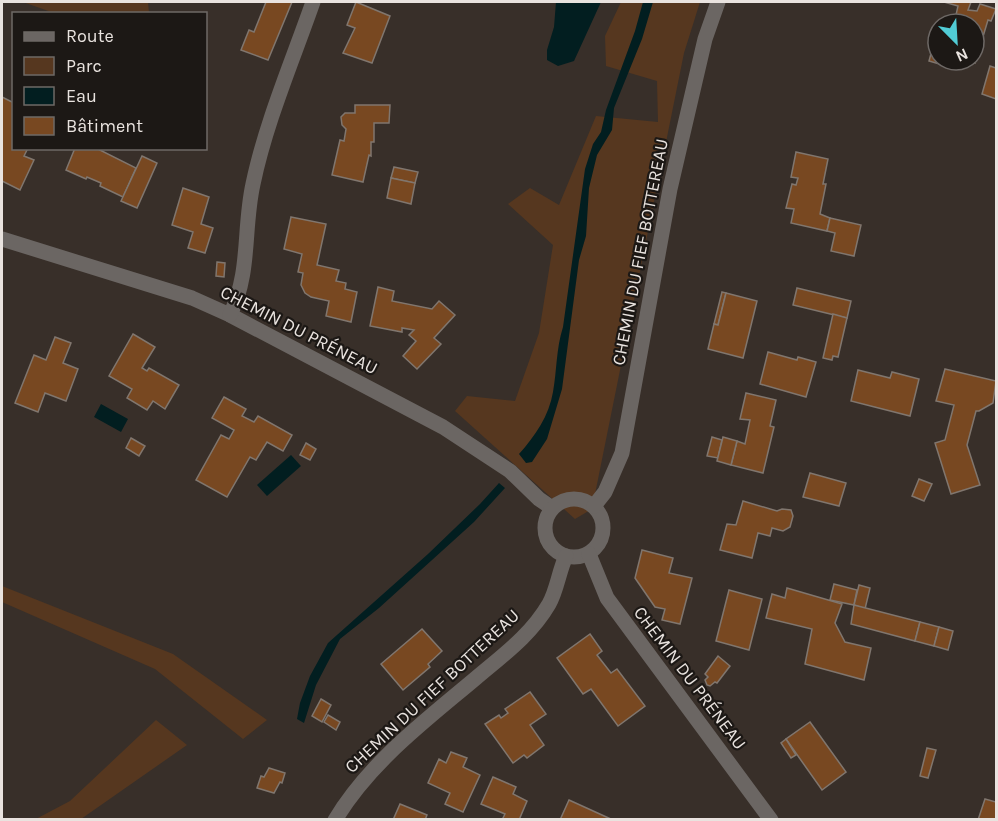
<svg xmlns="http://www.w3.org/2000/svg" width="998" height="821" viewBox="0 0 998 821" font-family="Karla,sans-serif">
  <style>
    .green { fill: #56371f }
    .water { fill: #021e20 }
    .building { fill: #784821; stroke: #80766e; stroke-width: 1.5 }
    .lines { fill: none; stroke-linecap: round; stroke-linejoin: round }
    .street { stroke: #6b6663; stroke-width: 15 }
    .labels { text-anchor: middle; dominant-baseline: central; stroke-width: 4.5; stroke-linejoin: round; paint-order: stroke }
    .street-label { font-size: 18px; fill: #e9e3df; stroke: #1c1815 }
  </style>
  <rect width="100%" height="100%" fill="#382f29"/>
  <g class="green">
    <polygon points="23,2 148,2 149,13 54,13"/>
    <polygon points="621,2 700,2 684,53 592,509 575,519 455,411 467,396 515,401 539,333 553,245 508,204 530,188 559,205 596,116 658,122 657,81 606,66 605,36"/>
    <polygon points="2,586 173,654 267,720 243,739 155,669 2,602"/>
    <polygon points="156,720 187,745 81,819 34,820 70,801"/>
  </g>
  <g class="water">
    <polygon points="556,2 601,2 574,61 558,66 547,60 547,50 554,27"/>
    <path d="M643,2H653L642,39L614,108L612,130L597,155L589,188L586,236L579,260L562,389L547,439L532,462L526,463L519,454C535,436 549,416 553,392C557,370 556,349 563,327L585,169L593,144L601,132L606,110L635,31Z"/>
    <polygon points="101,404 128,419 121,432 94,417"/>
    <polygon points="291,455 301,466 267,496 257,485"/>
    <polygon points="499,483 505,488 474,522 379,608 340,639 316,685 304,723 297,719 300,703 310,676 328,643 428,554 480,504"/>
  </g>
  <g class="building">
    <polygon points="266,2 292,2 268,60 241,50 249,30 254,32"/>
    <polygon points="356,2 390,16 372,63 343,53 355,28 347,25"/>
    <polygon points="944,2 971,2 968,10 977,11 980,4 996,9 991,21 988,20 975,63 963,60 974,60 974,24 954,24 958,6"/>
    <polygon points="938,28 938,60 959,60 957,69 929,61"/>
    <polygon points="990,66 996,68 996,99 982,94"/>
    <polygon points="2,97 14,103 14,148 28,148 24,156 34,160 20,190 2,181"/>
    <polygon points="355,105 390,105 389,123 374,123 374,142 371,142 371,156 369,155 363,182 332,175 340,140 344,141 346,129 342,125 341,117 345,113 355,113"/>
    <polygon points="75,148 96,148 136,168 123,197 100,186 101,183 87,177 86,179 66,170"/>
    <polygon points="796,152 828,159 823,184 826,184 820,214 830,218 827,231 791,223 794,209 786,208 792,184 796,185 798,178 791,177"/>
    <polygon points="142,156 157,163 137,208 121,201"/>
    <polygon points="394,167 418,172 415,183 391,178"/>
    <polygon points="391,178 415,183 411,204 387,198"/>
    <polygon points="183,188 209,197 201,224 213,228 205,253 188,248 193,232 172,225"/>
    <polygon points="291,217 326,224 317,265 339,270 336,281 346,283 345,289 357,292 351,322 326,316 329,301 311,297 305,293 301,285 303,273 298,272 302,254 284,249"/>
    <polygon points="830,218 861,225 854,256 831,251 835,233 827,231"/>
    <polygon points="217,262 225,263 224,277 216,276"/>
    <polygon points="378,287 394,291 392,301 432,309 439,301 455,315 434,338 441,344 417,369 403,356 416,341 409,335 414,330 402,328 402,332 370,326"/>
    <polygon points="797,288 851,301 847,318 793,305"/>
    <polygon points="722,292 726,293 718,325 714,324"/>
    <polygon points="726,293 757,301 743,358 708,349 714,324 718,325"/>
    <polygon points="833,314 847,318 838,357 833,356 832,360 823,358"/>
    <polygon points="133,334 155,347 142,368 147,371 149,368 179,385 165,409 153,401 147,410 127,398 132,389 109,376"/>
    <polygon points="55,337 71,343 63,363 78,369 66,401 45,393 38,412 15,403 34,355 46,360"/>
    <polygon points="768,352 797,360 798,357 816,362 806,397 760,384"/>
    <polygon points="945,369 996,381 993,403 979,411 976,411 967,445 980,485 951,494 935,443 945,440 954,405 936,401"/>
    <polygon points="858,370 890,378 892,372 919,379 910,416 851,401"/>
    <polygon points="746,393 776,400 770,426 774,427 763,473 731,465 737,441 745,444 750,420 740,419"/>
    <polygon points="224,397 246,409 242,416 254,422 258,416 292,435 283,451 267,442 256,460 250,457 227,497 196,480 221,435 229,439 234,430 212,418"/>
    <polygon points="712,437 722,440 718,458 707,456"/>
    <polygon points="723,437 737,441 731,465 717,461"/>
    <polygon points="131,438 145,446 139,456 126,448"/>
    <polygon points="306,443 316,449 310,460 300,455"/>
    <polygon points="810,473 846,483 839,506 803,497"/>
    <polygon points="919,479 932,484 924,501 912,496"/>
    <polygon points="743,501 777,511 782,509 791,510 793,516 790,527 783,531 772,528 770,536 758,533 752,558 720,550 727,524 736,525"/>
    <polygon points="642,550 673,558 669,573 692,578 680,624 662,620 665,609 655,607 635,578"/>
    <polygon points="834,584 857,590 854,605 830,600"/>
    <polygon points="859,585 870,588 865,609 854,605"/>
    <polygon points="787,588 842,604 835,623 845,642 871,648 864,680 805,664 812,629 766,618 772,594 785,598"/>
    <polygon points="729,590 762,599 749,650 716,641"/>
    <polygon points="854,605 920,622 915,641 851,624"/>
    <polygon points="920,622 939,627 934,646 915,641"/>
    <polygon points="939,627 953,631 948,650 934,646"/>
    <polygon points="422,629 442,651 428,664 430,667 403,690 381,664"/>
    <polygon points="590,634 602,651 597,655 611,673 617,669 645,706 618,726 591,689 583,694 557,658"/>
    <polygon points="718,656 730,666 717,683 715,682 710,686 707,685 705,680 708,677 705,674"/>
    <polygon points="530,692 546,714 530,725 544,745 527,758 524,755 513,763 485,724 499,715 501,718 508,713 505,709"/>
    <polygon points="321,699 331,705 322,722 312,716"/>
    <polygon points="328,715 340,722 336,730 324,722"/>
    <polygon points="810,722 846,772 822,790 786,739"/>
    <polygon points="786,739 796,755 791,758 781,743"/>
    <polygon points="927,748 936,750 928,778 920,776"/>
    <polygon points="451,752 467,758 463,767 480,775 463,812 445,804 450,793 428,783 439,759 446,763"/>
    <polygon points="269,768 285,773 282,783 280,782 274,793 257,788 261,776 264,777"/>
    <polygon points="493,777 516,787 513,794 527,801 519,820 502,820 505,814 481,804"/>
    <polygon points="985,799 996,802 996,820 978,820"/>
    <polygon points="569,800 613,820 560,820"/>
    <polygon points="400,804 427,815 425,820 393,820"/>
  </g>
  <g class="lines">
    <g class="street">
      <polyline points="2,239 192,298 230,315 443,427 510,471 539,499 552,508"/>
      <path d="M230,315C251,272 243,229 253,184C266,122 292,62 313,2"/>
      <circle cx="574" cy="528" r="29"/>
      <polyline points="594,506 605,492 622,453 670,189 705,39 718,2"/>
      <polyline points="589,554 607,598 771,820"/>
      <path d="M335,820C370,762 425,721 476,678C503,655 531,635 549,604C557,590 559,571 566,556"/>
    </g>
  </g>
  <g class="labels">
    <g class="street-label">
      <text transform="translate(640 252) rotate(-79)">CHEMIN DU FIEF BOTTEREAU</text>
      <text transform="translate(299 330) rotate(27)">CHEMIN DU PRÉNEAU</text>
      <text transform="translate(690 678) rotate(53)">CHEMIN DU PRÉNEAU</text>
      <text transform="translate(432 691) rotate(-43)">CHEMIN DU FIEF BOTTEREAU</text>
    </g>
  </g>
  <rect width="998" height="821" fill="none" stroke="#e9e3df" stroke-width="6"/>
  <rect x="12" y="12" width="195" height="138" fill="#1c1815" stroke="#6e6966" stroke-width="1.5"/>
  <rect x="24" y="32" width="30" height="9" fill="#6b6663" stroke="#6e6966" stroke-width="1.5"/>
  <text x="66" y="42" font-size="18" fill="#e9e3df">Route</text>
  <rect x="24" y="57" width="30" height="18" fill="#56371f" stroke="#6e6966" stroke-width="1.5"/>
  <text x="66" y="72" font-size="18" fill="#e9e3df">Parc</text>
  <rect x="24" y="87" width="30" height="18" fill="#021e20" stroke="#6e6966" stroke-width="1.5"/>
  <text x="66" y="102" font-size="18" fill="#e9e3df">Eau</text>
  <rect x="24" y="117" width="30" height="18" fill="#784821" stroke="#6e6966" stroke-width="1.5"/>
  <text x="66" y="132" font-size="18" fill="#e9e3df">Bâtiment</text>
  <g transform="translate(956 42) rotate(156)"><circle r="28" fill="#1c1815" stroke="#6e6966" stroke-width="1.5"/>
  <path d="M0-4.5L10 22L0 15L-10 22Z" fill="#51ccd5"/>
  <text y="-9" font-size="16" font-weight="bold" text-anchor="middle" fill="#e9e3df">N</text>
  </g>
</svg>
